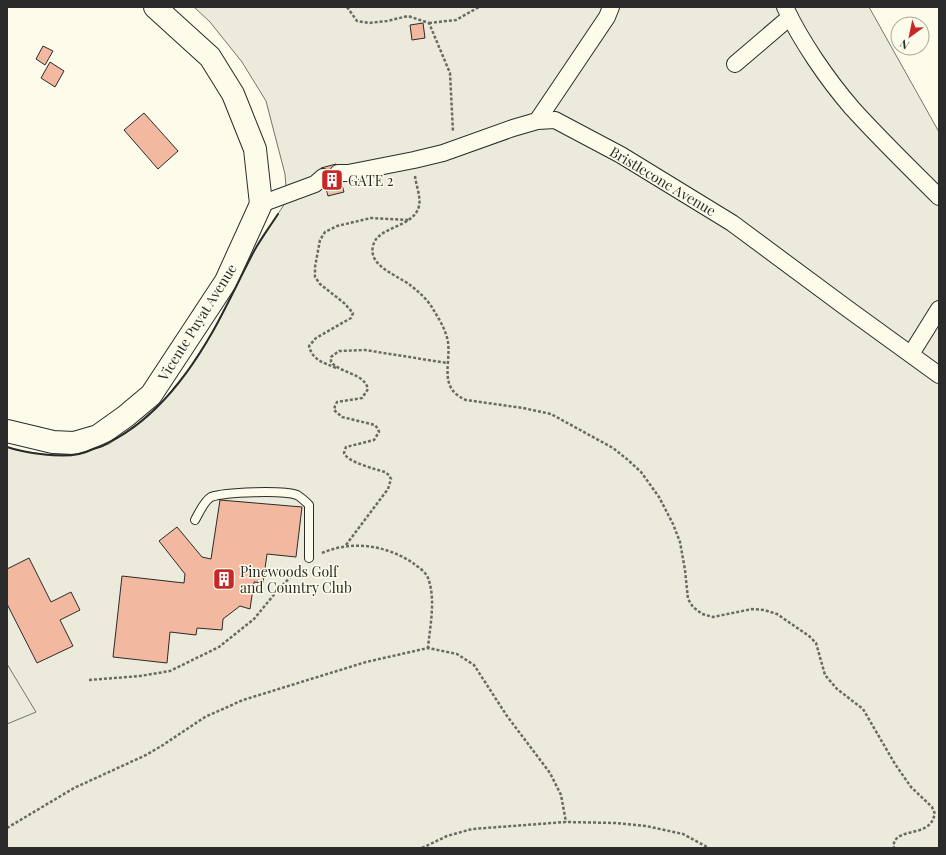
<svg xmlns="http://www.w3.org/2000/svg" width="946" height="855" viewBox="0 0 946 855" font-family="'Playfair Display',serif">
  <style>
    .green { fill: #ecebdb; stroke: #74746e }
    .parking { fill: #eceadb; stroke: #74746e }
    .building { fill: #f2b8a0; stroke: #2b2b2b }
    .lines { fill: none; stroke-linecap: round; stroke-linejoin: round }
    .street-tunnel { stroke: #d3d1c4; stroke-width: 16; stroke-dasharray: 16 8; stroke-linecap: butt }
    .lane-casing { stroke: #2b2b2b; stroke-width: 10 }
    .street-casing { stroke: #2b2b2b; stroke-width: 18 }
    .primary-casing { stroke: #2b2b2b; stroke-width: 24 }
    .path { stroke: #6a6964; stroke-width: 2.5; stroke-dasharray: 3 2; stroke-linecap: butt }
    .lane { stroke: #fdfbea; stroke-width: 8 }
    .street { stroke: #fdfbea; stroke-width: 16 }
    .primary { stroke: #fdfbea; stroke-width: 22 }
    .wall { stroke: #2b2b2b; stroke-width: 2 }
    .labels { text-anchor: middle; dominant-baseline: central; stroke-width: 3; stroke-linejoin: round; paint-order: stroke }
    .poi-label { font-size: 14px; fill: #2b2b2b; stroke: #fdfbea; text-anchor: start }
    .street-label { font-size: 14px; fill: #2b2b2b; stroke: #fdfbea }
  </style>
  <rect width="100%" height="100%" fill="#fdfbea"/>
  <polygon class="green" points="194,7 869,7 939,132 939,848 7,848 7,447 16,450 47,455 79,454 109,444 137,424 164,400 188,370 213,332 252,254 287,200 285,174 266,101 242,62 210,22"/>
  <polygon class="parking" points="7,664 36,712 7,724"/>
  <g class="building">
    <polygon points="423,23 425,38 412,40 410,25"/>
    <polygon points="43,46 53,51 45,65 36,59"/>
    <polygon points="50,62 64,71 55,87 41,78"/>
    <polygon points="144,113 178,151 158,169 124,130"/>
    <polygon points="336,164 344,192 328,196 321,168"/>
    <polygon points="220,500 302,507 296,557 267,554 263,583 254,582 250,609 240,606 223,619 222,630 197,628 196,635 170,632 167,663 113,657 122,576 184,583 185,574 159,541 177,527 202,557 211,559"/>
    <polygon points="29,558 51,602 71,592 80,610 60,620 73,646 37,663 7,604 7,569"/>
  </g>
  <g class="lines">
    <polyline class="street-tunnel" points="326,186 341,182"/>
    <g class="lane-casing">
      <path id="lane" d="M195,520C199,513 204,501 211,497C225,492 283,490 297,495C302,498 305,501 309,505V558"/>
    </g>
    <g class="street-casing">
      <g id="street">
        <path d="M785,7C801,41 827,79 852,108C880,139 910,168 939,197"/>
        <polyline points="735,64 790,17"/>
        <polyline points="537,121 607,17 611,7"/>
        <polyline points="338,173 348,173 414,160 443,153 513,128 537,121 555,120 621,155 732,223 848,309 939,375"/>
        <polyline points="261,204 315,184 323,177"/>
        <polyline points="911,354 939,309"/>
      </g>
    </g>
    <g class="primary-casing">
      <polyline id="primary" points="7,431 53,442 74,443 98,436 126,416 151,395 226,281 261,204 255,149 233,94 210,57 155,7"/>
    </g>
    <g class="path">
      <polyline points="347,7 357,21 369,23 387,21 408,16 429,23 450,73 453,132"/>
      <polyline points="429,23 456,20 479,7"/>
      <path d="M415,176C416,185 421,197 419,206C414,228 377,226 373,246C368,266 397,275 410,285C418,291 428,300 433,309C439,319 446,330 448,342C451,365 438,388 466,400L523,408L551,414L613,448L628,460L641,472L659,497L673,524L680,542L685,570L688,599L693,607L702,614L713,617L752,609L764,610L777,614L809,636L816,643L825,675L837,689L863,709L895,764L911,787L932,807L935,814C933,819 932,824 926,827C917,834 891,831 894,848"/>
      <path d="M336,368C323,362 313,361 309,346L316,338L351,318L353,313L344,303L320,284L315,277V267L320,240L325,232L337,226L371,218L409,220"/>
      <path d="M346,545L388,489L391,479L389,475L385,472C375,469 347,462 344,453L346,447L374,440L379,432L378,429L375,425L342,417L334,410L335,406L337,402L362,398L368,389C364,373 342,374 331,362V357L339,351L365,350L447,363"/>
      <path d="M322,553C352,540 386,545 413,563C418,567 426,572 428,578C436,599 430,626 428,648"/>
      <polyline points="89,680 140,676 170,671 219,647 254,619 277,591 301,566"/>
      <polyline points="7,828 74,788 146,755 163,745 205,717 243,700 366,662 428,648 457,654 474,665 507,716 550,773 561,795 566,822"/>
      <polyline points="422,848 447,836 472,829 566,822 615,823 646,826 683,834 709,848"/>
    </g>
    <use href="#lane" class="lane"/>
    <use href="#street" class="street"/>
    <use href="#primary" class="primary"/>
    <path class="wall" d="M7,447C25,453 60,458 79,454C84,453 89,451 93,449C147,430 186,379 213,331C227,306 239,280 252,255C259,241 269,228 278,214"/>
  </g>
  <defs>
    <g id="building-square" transform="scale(1.15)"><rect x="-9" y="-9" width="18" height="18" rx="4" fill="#c62828" stroke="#fdfbea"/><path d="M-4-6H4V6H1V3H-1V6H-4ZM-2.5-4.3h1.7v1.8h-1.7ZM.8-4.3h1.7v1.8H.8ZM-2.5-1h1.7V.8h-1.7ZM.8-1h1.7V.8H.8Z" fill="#fff"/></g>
  </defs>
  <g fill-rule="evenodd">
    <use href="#building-square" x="332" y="180"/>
    <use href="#building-square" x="224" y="579"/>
  </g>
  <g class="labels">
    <g class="poi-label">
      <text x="348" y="180">GATE 2</text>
      <text x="240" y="571">Pinewoods Golf<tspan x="240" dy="16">and Country Club</tspan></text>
    </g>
    <g class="street-label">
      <text transform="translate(663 181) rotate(31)">Bristlecone Avenue</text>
      <text transform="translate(197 322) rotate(-58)">Vicente Puyat Avenue</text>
    </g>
  </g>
  <rect width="946" height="855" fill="none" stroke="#2b2b2b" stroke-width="16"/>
  <g transform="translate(910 36) rotate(213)"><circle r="19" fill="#fdfbea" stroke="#a9a89e"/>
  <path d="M0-3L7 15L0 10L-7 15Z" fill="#c62828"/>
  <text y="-6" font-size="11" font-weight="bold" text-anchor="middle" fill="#2b2b2b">N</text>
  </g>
</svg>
